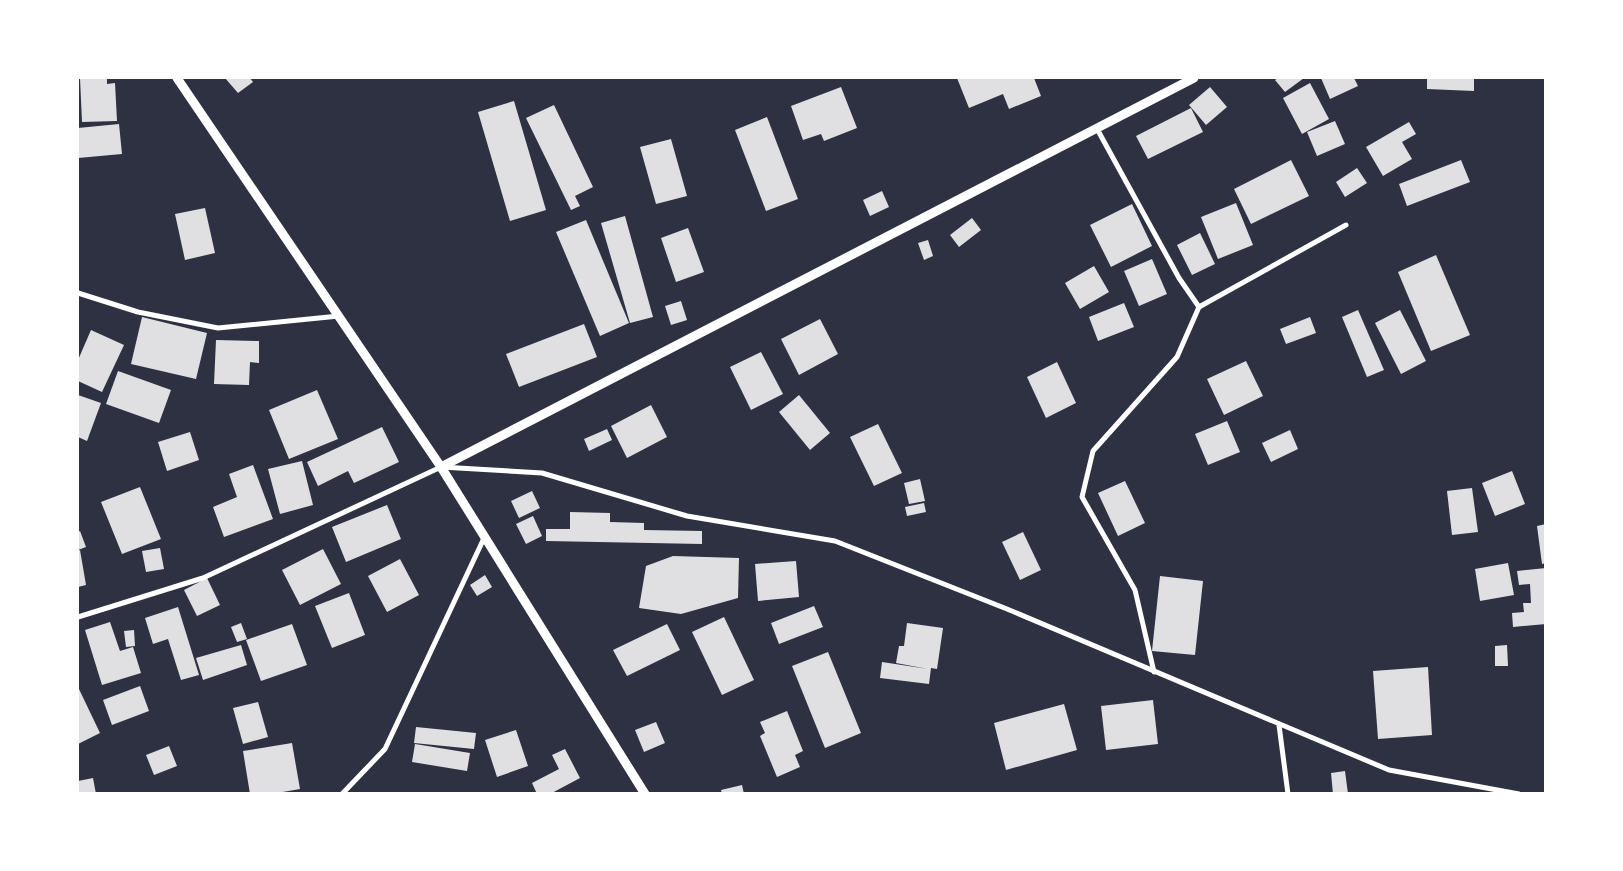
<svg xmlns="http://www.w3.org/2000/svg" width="1623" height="871" viewBox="0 0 1623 871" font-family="'Libre Baskerville',serif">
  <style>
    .building { fill: #e0e0e3 }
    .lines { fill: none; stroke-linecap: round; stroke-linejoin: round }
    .minor { stroke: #fff; stroke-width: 5 }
    .tertiary { stroke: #fff; stroke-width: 9 }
  </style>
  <rect width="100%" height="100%" fill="#2d3142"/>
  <g class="building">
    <polygon points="80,78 107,78 107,84 115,83 117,121 82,122"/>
    <polygon points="225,78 250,78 253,82 238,93"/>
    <polygon points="957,78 1034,78 1041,96 1009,109 1003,94 969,108"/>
    <polygon points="1278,78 1304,78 1285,92 1275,80"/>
    <polygon points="1321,78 1354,78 1358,86 1330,99"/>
    <polygon points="1427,78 1474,78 1474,91 1427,89"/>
    <polygon points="1310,83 1329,119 1302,134 1283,98"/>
    <polygon points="841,87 857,128 824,141 821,134 803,140 791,106"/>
    <polygon points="1210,87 1227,107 1206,125 1189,105"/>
    <polygon points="514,101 546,210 510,221 478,112"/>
    <polygon points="554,105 593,187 575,196 580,206 571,210 526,118"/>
    <polygon points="1191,108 1203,132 1148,159 1136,136"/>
    <polygon points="767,117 798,199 766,211 735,130"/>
    <polygon points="1335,121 1345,144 1317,156 1307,132"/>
    <polygon points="1409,122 1416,134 1402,142 1412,159 1383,176 1366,147"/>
    <polygon points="119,124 122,154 78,158 78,128"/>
    <polygon points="671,139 687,196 656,204 640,147"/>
    <polygon points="1291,160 1309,196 1251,224 1234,189"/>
    <polygon points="1461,160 1470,182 1407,206 1399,184"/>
    <polygon points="1357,168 1367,183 1345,197 1336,182"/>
    <polygon points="882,191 889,207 870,216 863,200"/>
    <polygon points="1236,203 1253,245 1218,259 1201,217"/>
    <polygon points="1132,204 1152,246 1111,267 1090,225"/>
    <polygon points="205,208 215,253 185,260 175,214"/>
    <polygon points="625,216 653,317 630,323 601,223"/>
    <polygon points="972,218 981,230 959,247 950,235"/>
    <polygon points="586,220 629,323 600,336 556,232"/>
    <polygon points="688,228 704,272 676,282 661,238"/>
    <polygon points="1200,233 1215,264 1192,275 1177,245"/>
    <polygon points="928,240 933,256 924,260 918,243"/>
    <polygon points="1436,255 1470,335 1431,351 1398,272"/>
    <polygon points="1152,259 1167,294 1139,306 1124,271"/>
    <polygon points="1094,266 1109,292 1080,309 1065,283"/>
    <polygon points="681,301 687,320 671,325 665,306"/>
    <polygon points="1124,303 1134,327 1098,341 1089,317"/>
    <polygon points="1358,310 1384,370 1367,377 1342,317"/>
    <polygon points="1400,310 1426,361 1401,374 1375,323"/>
    <polygon points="142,317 207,333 196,379 131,364"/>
    <polygon points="1310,317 1316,333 1286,344 1280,329"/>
    <polygon points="820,319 838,354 799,375 781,339"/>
    <polygon points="584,324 597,357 519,387 506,354"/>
    <polygon points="91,330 124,345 102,392 78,381 78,360"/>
    <polygon points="216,340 259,341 259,363 250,362 249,385 214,384"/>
    <polygon points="761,352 783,394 751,410 730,367"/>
    <polygon points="1246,361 1263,396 1224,415 1207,379"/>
    <polygon points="1057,362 1076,403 1046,418 1027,377"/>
    <polygon points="118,371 171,390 159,423 106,404"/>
    <polygon points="317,390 338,439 289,459 269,410"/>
    <polygon points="78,395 101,403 87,441 78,437"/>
    <polygon points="799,395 830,433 810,450 779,412"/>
    <polygon points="651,405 667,437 627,458 611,426"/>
    <polygon points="1227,421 1240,452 1208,465 1195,434"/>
    <polygon points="878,424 902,473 874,486 850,437"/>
    <polygon points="382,427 399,462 354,483 348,471 318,486 307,462"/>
    <polygon points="607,429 612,440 589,451 584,439"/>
    <polygon points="1290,430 1298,449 1271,462 1262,443"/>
    <polygon points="190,432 199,460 167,471 158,442"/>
    <polygon points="302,461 313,505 280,514 268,469"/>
    <polygon points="253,465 273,519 224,537 213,507 237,497 229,474"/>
    <polygon points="1512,471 1525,504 1495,516 1482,483"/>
    <polygon points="920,479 925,501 909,504 904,483"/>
    <polygon points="1125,481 1145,523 1118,536 1098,493"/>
    <polygon points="140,487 161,539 122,554 101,502"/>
    <polygon points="1472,488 1478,532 1452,535 1447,491"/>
    <polygon points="532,491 540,508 519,518 511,501"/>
    <polygon points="924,503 926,512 907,516 905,507"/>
    <polygon points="387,505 401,539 346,562 332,527"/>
    <polygon points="570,512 610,513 610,522 644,523 644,530 702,531 702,544 546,541 546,529 570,529"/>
    <polygon points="533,516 542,536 526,544 516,524"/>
    <polygon points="1546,524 1546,563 1542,564 1537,526"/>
    <polygon points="80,531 86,547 78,550 78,532"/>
    <polygon points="1023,532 1041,570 1020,580 1002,542"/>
    <polygon points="160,548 164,569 146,572 142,551"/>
    <polygon points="323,549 341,584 300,605 282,570"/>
    <polygon points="80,550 86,585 78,587 78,551"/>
    <polygon points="673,556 739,558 738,598 681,614 639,608 646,566"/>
    <polygon points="400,559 419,595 387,612 368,576"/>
    <polygon points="796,561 799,597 758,601 755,564"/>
    <polygon points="1508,563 1514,595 1480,601 1475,569"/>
    <polygon points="1546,568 1546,624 1513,627 1512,613 1524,612 1523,603 1531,603 1530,584 1519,585 1517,571"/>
    <polygon points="485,575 492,587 477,596 470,585"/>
    <polygon points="1160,576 1203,581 1195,655 1152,651"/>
    <polygon points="207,578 220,605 197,616 184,590"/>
    <polygon points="349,593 365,635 332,648 315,606"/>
    <polygon points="814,606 823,627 779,644 771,623"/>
    <polygon points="178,607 199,675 181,680 168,639 153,644 145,618"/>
    <polygon points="724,617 754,680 722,695 692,632"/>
    <polygon points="110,622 120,651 133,647 141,673 102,685 85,630"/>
    <polygon points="241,623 247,639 237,642 231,627"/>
    <polygon points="907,623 943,628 937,669 931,668 929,684 880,678 882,662 928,669 896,663 899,646 904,646"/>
    <polygon points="292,624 307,665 261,681 246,640"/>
    <polygon points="667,624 680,650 627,676 613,650"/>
    <polygon points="134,630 135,646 126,647 124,631"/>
    <polygon points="241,645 247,665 203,680 196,658"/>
    <polygon points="1507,645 1508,666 1495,666 1495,646"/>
    <polygon points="828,652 861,733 825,748 792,666"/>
    <polygon points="1428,667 1432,735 1378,739 1373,671"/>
    <polygon points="140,686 149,711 112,725 103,700"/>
    <polygon points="78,687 100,733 78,744"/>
    <polygon points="1153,700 1158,744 1106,750 1101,706"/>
    <polygon points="258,702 268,737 243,744 233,708"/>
    <polygon points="1064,704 1077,750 1006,770 994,723"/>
    <polygon points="787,711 803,751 795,755 800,767 777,777 760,736 765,733 760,722"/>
    <polygon points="656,722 665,743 644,752 635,730"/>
    <polygon points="416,727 476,733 474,749 414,743"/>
    <polygon points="516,730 528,766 497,777 485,740"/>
    <polygon points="292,743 300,789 271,794 250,794 243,751"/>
    <polygon points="415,744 470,753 467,771 412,762"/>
    <polygon points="169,746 177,766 154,775 146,755"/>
    <polygon points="565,749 580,778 550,794 537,794 532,783 559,769 552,755"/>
    <polygon points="1345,771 1348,794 1333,794 1331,773"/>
    <polygon points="93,778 96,794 78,794 78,781"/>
    <polygon points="742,785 744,794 722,794 721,790"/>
  </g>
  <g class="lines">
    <g class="minor">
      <polyline points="1096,127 1179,278 1199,307"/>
      <polyline points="78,293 138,312 218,328 339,316"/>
      <polyline points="78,617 203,578 441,467 542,473 687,516 835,541 1007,609 1389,770 1519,794"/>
      <polyline points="1154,672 1135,590 1082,497 1093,451 1177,357 1199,307 1346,225"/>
      <polyline points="1279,725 1288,794"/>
      <polyline points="342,794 385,749 485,536"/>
    </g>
    <g class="tertiary">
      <polyline points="177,78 441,467 645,794"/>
      <polyline points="441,467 1194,78"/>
    </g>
  </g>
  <rect width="1623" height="871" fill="none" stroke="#ffffff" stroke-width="158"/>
</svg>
